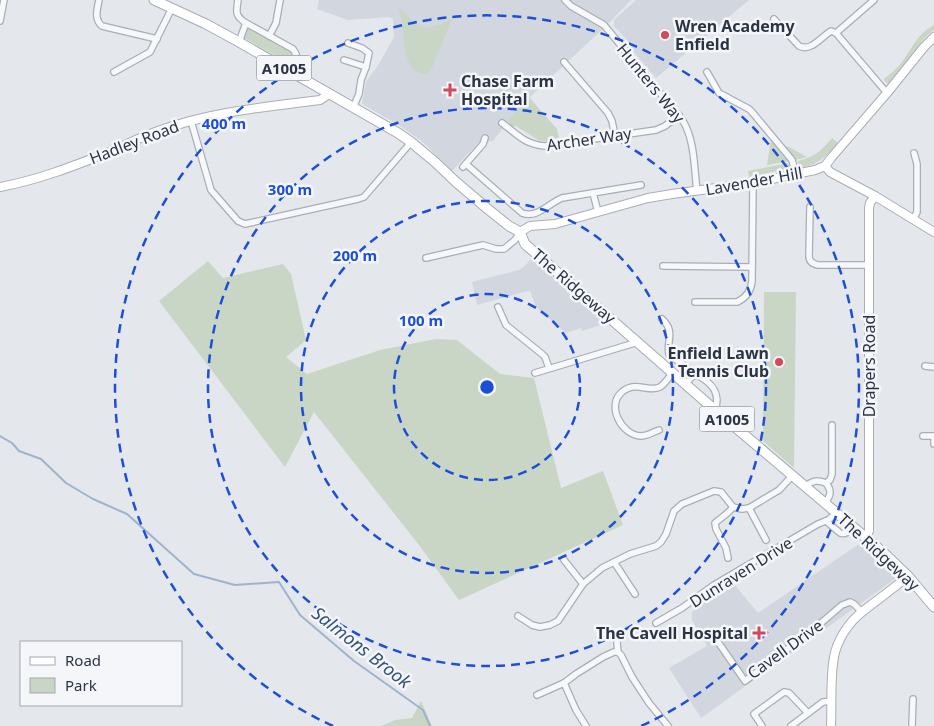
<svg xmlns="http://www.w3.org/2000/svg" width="934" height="726" viewBox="0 0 934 726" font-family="'Noto Sans',sans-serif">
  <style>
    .built { fill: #d2d6de }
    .green { fill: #c9d6c5 }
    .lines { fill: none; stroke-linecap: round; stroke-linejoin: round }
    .stream { stroke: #9fb4cc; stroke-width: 2 }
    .street-casing { stroke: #a9aeb7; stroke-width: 8 }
    .secondary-casing { stroke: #a9aeb7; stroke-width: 10 }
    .primary-casing { stroke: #a3abb8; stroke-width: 11 }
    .street { stroke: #f7f8fa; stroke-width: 5.5 }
    .secondary { stroke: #fff; stroke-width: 8 }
    .primary { stroke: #fff; stroke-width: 9 }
    .ring { fill: none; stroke: #1d4ed8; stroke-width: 2.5; stroke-dasharray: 9 6 }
    .poi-dot { fill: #d1495b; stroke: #f4f6f9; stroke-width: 2 }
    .labels { text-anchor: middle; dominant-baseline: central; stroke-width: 5; stroke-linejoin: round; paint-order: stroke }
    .shield { fill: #f4f6f9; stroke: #676e7b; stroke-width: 1 }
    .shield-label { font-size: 15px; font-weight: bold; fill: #2b3445 }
    .poi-label { font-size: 16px; font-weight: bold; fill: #2b3445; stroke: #f4f6f9; text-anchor: start }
    .street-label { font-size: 16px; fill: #2b3445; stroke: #f4f6f9 }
    .water-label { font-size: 18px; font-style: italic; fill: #34527a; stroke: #f4f6f9 }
    .centre { fill: #1d4ed8; stroke: #f4f6f9; stroke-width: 2.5 }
    .ring-label { font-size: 15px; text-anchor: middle; font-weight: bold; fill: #1d4ed8; stroke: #f4f6f9; stroke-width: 5; stroke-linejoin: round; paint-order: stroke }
  </style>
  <rect width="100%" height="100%" fill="#e4e7ec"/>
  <g class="built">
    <polygon points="319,0 631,0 606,26 519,107 493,141 478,143 452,171 424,143 402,127 362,104 366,82 379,64 394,37 393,19 389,17 348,20 317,9"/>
    <polygon points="636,0 749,0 656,78 632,50 630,43 614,26 614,20"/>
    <polygon points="532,258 560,282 607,323 582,331 581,328 566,333 536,307 530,291 524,292 477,305 472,282 519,270 524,267"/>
    <polygon points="862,542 899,576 701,718 669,668 707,646 692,620 692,612 722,589 734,584 758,613"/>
  </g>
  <g class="green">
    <path d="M398,8L404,12L415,23L425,28L437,26L452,19L431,70L426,74C398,74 407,25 398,8Z"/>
    <path d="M934,25V30C922,38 915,51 906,62C900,70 894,77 888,84L884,80V79C891,74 897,68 902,62C912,48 918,33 934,25Z"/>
    <polygon points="249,28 292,51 293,53 290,64 244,38 247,29"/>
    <polygon points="529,97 557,129 559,139 545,141 538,140 516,126 510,127 508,121 519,107"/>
    <path d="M832,138L838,143C828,154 816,168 799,167L798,161C816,156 820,152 832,138Z"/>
    <polygon points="771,139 790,161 767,165"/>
    <polygon points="787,146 807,157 795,160 785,148"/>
    <polygon points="789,163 790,166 788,169 749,177 748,171"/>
    <polygon points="208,261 223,278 283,264 291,274 306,340 286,357 307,374 380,350 436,339 457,340 500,374 534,378 561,488 603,471 623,525 459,600 419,545 314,412 285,467 159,301"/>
    <polygon points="764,292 796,292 794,468 763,441"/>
    <polygon points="421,701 432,726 381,726 395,720 412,718"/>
  </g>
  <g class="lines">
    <polyline class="stream" points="0,436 12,443 19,451 41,459 66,483 93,499 127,514 194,574 235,585 279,582 300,615 354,661 423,710 430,726"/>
    <g class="street-casing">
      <g id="street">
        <path d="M99,0C97,10 94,19 102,26L157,39"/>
        <path d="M238,0C236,12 235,16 246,23"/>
        <path d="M565,0L571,6L604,25L683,121C695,141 694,168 697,191"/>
        <path d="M774,19L799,46C811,52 821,37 831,31L836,33L887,93"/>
        <polyline points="0,21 4,0"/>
        <polyline points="836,33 874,0"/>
        <polyline points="269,36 276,23 280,0"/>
        <polyline points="239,42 246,23 293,49 296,54 288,70"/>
        <polyline points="348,43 362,48 369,53 366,67 361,80 359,94 353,108"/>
        <polyline points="344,60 366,67"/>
        <polyline points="564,62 608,113 612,121 615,136"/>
        <polyline points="114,72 150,52 172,8"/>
        <polyline points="707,72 719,93 749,109 752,112 792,160 796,174"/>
        <polyline points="191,121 211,190 238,221 245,224 358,199 364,197 407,147 411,142"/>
        <path d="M502,123C518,135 524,144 545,146L656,130L665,126L679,115"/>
        <path d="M466,164L522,213C537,219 549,203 562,198L641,185"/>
        <polyline points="463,167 483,144 485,138"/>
        <polyline points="593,193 598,212"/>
        <path d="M810,207L809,256C809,262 813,264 818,265H869"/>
        <polyline points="913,220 917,212 917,164 914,153"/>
        <polyline points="426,258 483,245 496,249 504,249 515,240 520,232"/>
        <polyline points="663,266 752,267"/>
        <path d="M695,302H737C746,298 751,291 752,281L753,183"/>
        <polyline points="498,307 506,325 542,354 545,357 549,368"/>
        <path d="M662,319C676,332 666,341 669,354C677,362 688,366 695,375"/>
        <polyline points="925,366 934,367"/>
        <polyline points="535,373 638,342"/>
        <path d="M686,383L693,376L697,375C712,383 721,393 715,410"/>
        <path d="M659,430C653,432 647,436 641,436C621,435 606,405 622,392C636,380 648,393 660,387C665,384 669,377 673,372"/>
        <polyline points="923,436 934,436 934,444"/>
        <polyline points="826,483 830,480 832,474 832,425"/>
        <path d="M806,486C813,480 818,480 826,483C832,491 831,495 825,503"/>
        <polyline points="749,508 766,540"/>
        <path d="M826,521L840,533C846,535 849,531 853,527"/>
        <path d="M728,558L726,548L716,529L715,523C722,517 728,514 733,507"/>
        <polyline points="564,560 583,584"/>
        <polyline points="614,562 635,594"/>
        <polyline points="518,616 532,625 540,627 550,625 558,621 583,584 602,568 630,554 656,546 661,542 666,534 674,511 682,504 714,491 721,492 733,507 742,509 749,508 779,490 793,475"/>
        <polyline points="656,623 682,608 714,585 818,524 828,520 837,513"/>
        <polyline points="718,642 745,681 814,629 842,605 850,602 854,604 862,612"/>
        <polyline points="618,652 617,643 618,637"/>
        <polyline points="564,683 576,710 586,726"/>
        <polyline points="537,695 564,683 576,674 603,657 614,652 618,652 621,655 632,677 649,703 668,726"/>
        <polyline points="762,726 754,714 784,692 789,693 808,713"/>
        <polyline points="791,726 823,702 832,701"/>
        <polyline points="912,726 913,699"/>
      </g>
    </g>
    <g class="secondary-casing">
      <g id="secondary">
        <polyline points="825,166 830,172 875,196 934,232"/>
        <path d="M0,187C38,180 74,166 109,152C125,145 141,137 158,131C210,112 265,107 320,100L329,94"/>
        <polyline points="520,232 530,226 555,224 648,198 672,194 753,183 815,170 825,166 831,158 887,93 924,47 934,37"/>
        <polyline points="866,537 869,531 869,208 870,203 875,196"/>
        <path d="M831,726C832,703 830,679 834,657C837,640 849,622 862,612C877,600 893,589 908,576"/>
      </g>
    </g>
    <g class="primary-casing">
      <polyline id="primary" points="154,0 206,24 239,42 398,133 411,142 435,162 456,182 489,210 509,226 520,232 525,244 715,410 885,554 908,576 934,607"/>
    </g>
    <use href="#street" class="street"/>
    <use href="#secondary" class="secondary"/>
    <use href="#primary" class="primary"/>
  </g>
  <g class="ring">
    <circle cx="487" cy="387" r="93"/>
    <circle cx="487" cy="387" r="186"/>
    <circle cx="487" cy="387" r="279"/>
    <path d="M333 726A372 372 0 1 1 641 726"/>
  </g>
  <g class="poi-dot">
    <circle cx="665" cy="35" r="5"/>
    <path d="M447.5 82.5h5v5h5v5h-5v5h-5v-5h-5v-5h5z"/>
    <circle cx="779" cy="362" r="5"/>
    <path d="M756.5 625.5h5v5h5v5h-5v5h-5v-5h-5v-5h5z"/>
  </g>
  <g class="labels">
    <g class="shield">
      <rect x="256.5" y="55.5" width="55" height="25" rx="4"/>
      <rect x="699.5" y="406.5" width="55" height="25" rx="4"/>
    </g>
    <g class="shield-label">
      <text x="284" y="68">A1005</text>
      <text x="727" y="419">A1005</text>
    </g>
    <g class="poi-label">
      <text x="675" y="26">Wren Academy<tspan x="675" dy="18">Enfield</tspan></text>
      <text x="461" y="81">Chase Farm<tspan x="461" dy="18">Hospital</tspan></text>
      <text x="769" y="353" text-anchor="end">Enfield Lawn<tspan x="769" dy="18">Tennis Club</tspan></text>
      <text x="748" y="633" text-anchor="end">The Cavell Hospital</text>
    </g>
    <g class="street-label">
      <text transform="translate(651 83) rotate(51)">Hunters Way</text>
      <text transform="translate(589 139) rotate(-8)">Archer Way</text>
      <text transform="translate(134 142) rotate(-21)">Hadley Road</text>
      <text transform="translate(754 181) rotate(-10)">Lavender Hill</text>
      <text transform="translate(574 286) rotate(41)">The Ridgeway</text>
      <text transform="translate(869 366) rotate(-90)">Drapers Road</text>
      <text transform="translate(879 552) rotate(43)">The Ridgeway</text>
      <text transform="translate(741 572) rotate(-32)">Dunraven Drive</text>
      <text transform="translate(785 649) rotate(-36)">Cavell Drive</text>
    </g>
    <g class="water-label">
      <text transform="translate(362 647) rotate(38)">Salmons Brook</text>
    </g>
  </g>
  <circle cx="487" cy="387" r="8" class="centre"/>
  <g class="ring-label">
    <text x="224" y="129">400 m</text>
    <text x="290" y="195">300 m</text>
    <text x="355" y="261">200 m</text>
    <text x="421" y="326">100 m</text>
  </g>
  <rect x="20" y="641" width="162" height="65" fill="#f4f6f9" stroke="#a4a8b1"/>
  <rect x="30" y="657" width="25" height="8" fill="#ffffff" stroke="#a4a8b1"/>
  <text x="65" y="666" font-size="15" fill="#2b3445">Road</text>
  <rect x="30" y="678" width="25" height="15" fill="#c9d6c5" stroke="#a4a8b1"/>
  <text x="65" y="691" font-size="15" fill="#2b3445">Park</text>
</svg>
